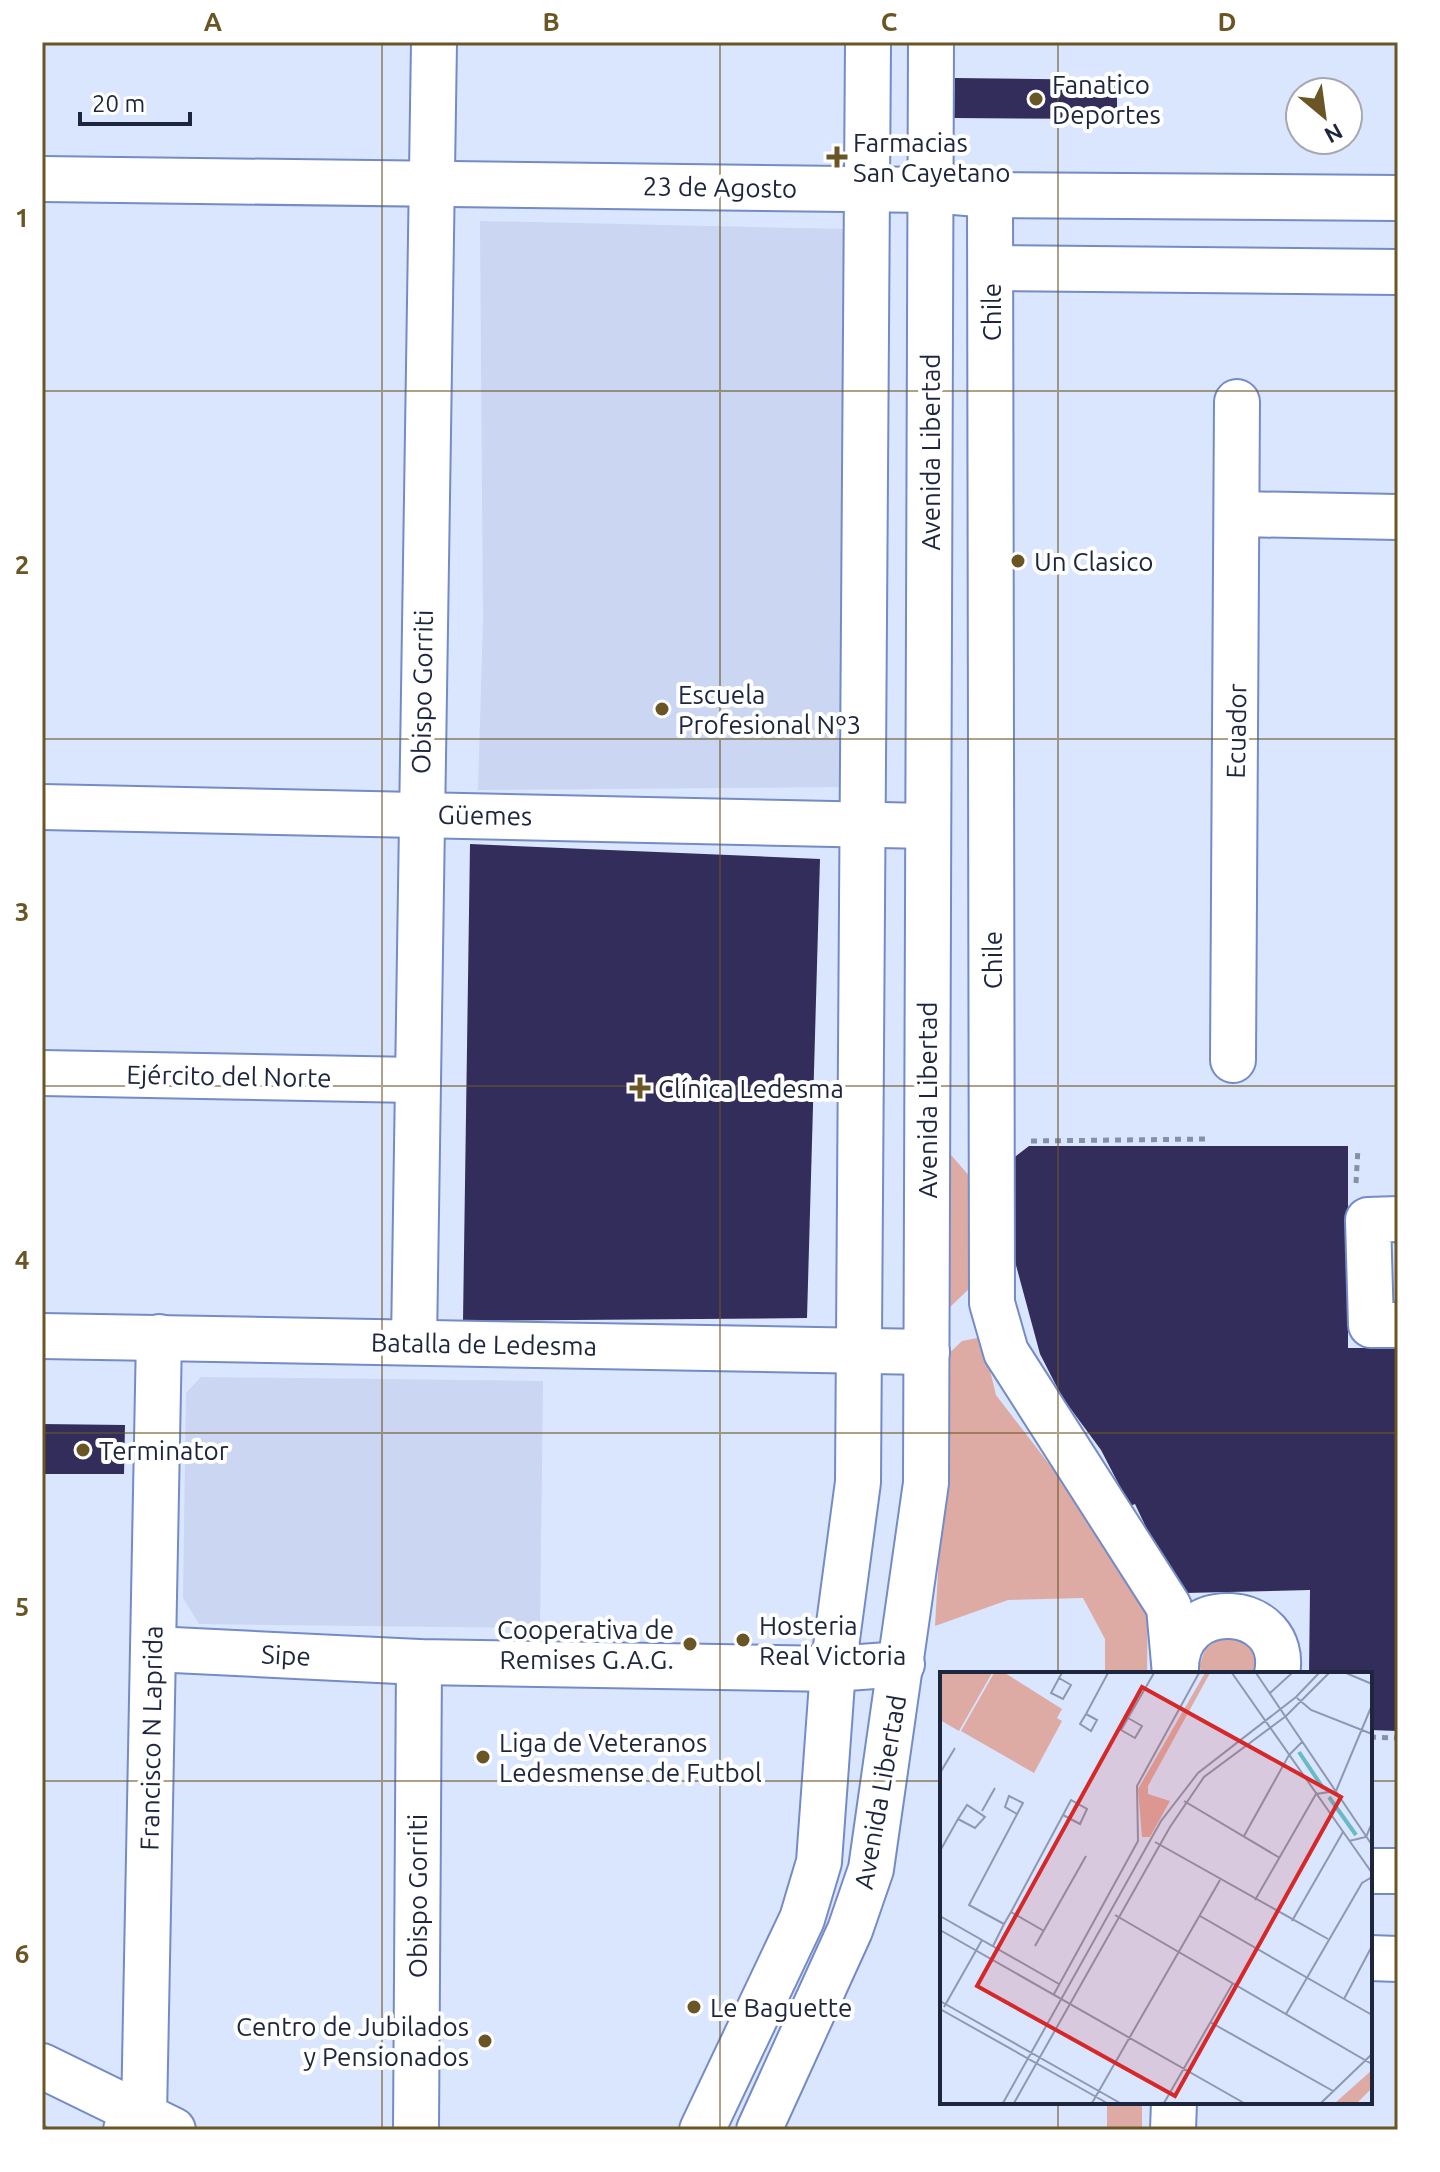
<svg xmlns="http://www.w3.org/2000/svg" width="1440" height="2172" viewBox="0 0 1440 2172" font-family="Ubuntu,sans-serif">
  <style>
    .built { fill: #cad6f2 }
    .green { fill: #ddaba4 }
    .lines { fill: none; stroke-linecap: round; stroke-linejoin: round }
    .stream { stroke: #69bac5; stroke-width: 11 }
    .building { fill: #332d5c }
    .minor-casing { stroke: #748bc5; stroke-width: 48 }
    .major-casing { stroke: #748bc5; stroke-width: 48 }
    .path { stroke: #8690a8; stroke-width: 5; stroke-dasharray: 6 6; stroke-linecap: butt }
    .minor { stroke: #fff; stroke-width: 44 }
    .major { stroke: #fff; stroke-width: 44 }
    .grid { fill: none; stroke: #6a5625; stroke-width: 2; stroke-opacity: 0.55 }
    .poi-dot { fill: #6a5625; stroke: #fff; stroke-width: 3 }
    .labels { text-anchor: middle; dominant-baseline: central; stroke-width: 8; stroke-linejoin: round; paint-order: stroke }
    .poi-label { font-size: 26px; fill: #1d263d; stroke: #fff; text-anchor: start }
    .street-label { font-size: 26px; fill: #1d263d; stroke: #fff }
    .inset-river { fill: none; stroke: #69bac5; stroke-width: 4 }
    .inset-road { fill: none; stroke: #8e99b1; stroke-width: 2 }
    .view { fill: #d62828; fill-opacity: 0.15; stroke: #d62828; stroke-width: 4 }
    .inset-edge { fill: none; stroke: #1d263d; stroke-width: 4 }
    .neatline { fill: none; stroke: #6a5625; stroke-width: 3 }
    .grid-label { font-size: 26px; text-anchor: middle; font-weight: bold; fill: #6a5625 }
  </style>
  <rect width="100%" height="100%" fill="#dae5fe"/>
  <g class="built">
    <polygon points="480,221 848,229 842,630 846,787 478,790 483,620"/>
    <polygon points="201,1377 543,1381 540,1628 199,1624 183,1598 186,1393"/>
  </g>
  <g class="green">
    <polygon points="944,1147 971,1178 972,1286 948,1309"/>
    <polygon points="982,1337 996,1395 1148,1593 1147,1674 1105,1674 1105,1639 1083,1598 1008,1600 935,1626 942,1502 939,1363 962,1341"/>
    <polygon points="1222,1636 1243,1636 1260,1649 1261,1674 1203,1674 1199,1667 1205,1649"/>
    <rect x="1107" y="2102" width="35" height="28"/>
  </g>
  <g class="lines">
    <polyline class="stream" points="42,2130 43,2130"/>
  </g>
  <g class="building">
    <polygon points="955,78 1117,80 1117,119 954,118"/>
    <polygon points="470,844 820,859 807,1318 463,1321"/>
    <polygon points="1029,1146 1348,1146 1348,1348 1398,1348 1398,1731 1370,1730 1370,1674 1309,1674 1310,1590 1185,1593 1171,1580 1135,1504 1130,1506 1101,1450 1062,1397 1040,1354 1010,1243 1007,1163"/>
    <polygon points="42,1424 125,1425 124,1474 42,1474"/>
  </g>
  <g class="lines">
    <g class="minor-casing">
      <g id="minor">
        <polyline points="42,179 931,190 990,195 1398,198"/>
        <polyline points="990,195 992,1303 1006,1352 1169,1607 1175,1674"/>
        <polyline points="991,268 1398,272"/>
        <polyline points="1238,514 1398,517"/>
        <polyline points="42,807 928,826"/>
        <polyline points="1233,1060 1237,402"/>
        <polyline points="42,1073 416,1080"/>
        <polyline points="1398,1219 1368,1220 1371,1325 1398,1325"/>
        <polyline points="42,1336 927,1352"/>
        <polyline points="414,1342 434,42"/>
        <polyline points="153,1649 419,1662 833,1669 902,1664"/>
        <path d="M1176,1672C1173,1592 1291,1602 1277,1674"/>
        <polyline points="1370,1871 1398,1871"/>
        <polyline points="1370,1958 1398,1959"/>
        <polyline points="42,2066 173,2130"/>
        <polyline points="126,2130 144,2116 159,1337"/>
        <polyline points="416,2130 419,1662"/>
        <polyline points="1173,2130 1174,2102"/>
      </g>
    </g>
    <g class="major-casing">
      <g id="major">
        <polyline points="702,2130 802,1919 819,1862 833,1669 858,1482 868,42"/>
        <polyline points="759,2130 850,1930 871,1869 926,1483 931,42"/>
      </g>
    </g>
    <g class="path">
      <polyline points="1031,1141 1206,1139"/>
      <polyline points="1356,1183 1358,1148"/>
      <polyline points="1370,1737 1398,1738"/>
    </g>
    <use href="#minor" class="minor"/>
    <use href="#major" class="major"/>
  </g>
  <path class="grid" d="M382,42V2130M720,42V2130M1058,42V1674M42,391H1398M42,739H1398M42,1086H1398M42,1433H1398M42,1781H942M1370,1781H1398M1058,2102V2130"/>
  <g class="poi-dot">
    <circle cx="1036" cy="99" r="8"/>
    <path d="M833 145h8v8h8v8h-8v8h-8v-8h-8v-8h8z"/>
    <circle cx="1018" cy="561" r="8"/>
    <circle cx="662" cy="709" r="8"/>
    <path d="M636 1076h8v8h8v8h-8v8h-8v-8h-8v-8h8z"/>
    <circle cx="83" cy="1450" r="8"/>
    <circle cx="743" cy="1640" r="8"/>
    <circle cx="690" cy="1644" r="8"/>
    <circle cx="483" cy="1757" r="8"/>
    <circle cx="694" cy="2007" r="8"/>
    <circle cx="485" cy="2041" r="8"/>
  </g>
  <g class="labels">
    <g class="poi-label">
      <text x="1052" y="84">Fanatico<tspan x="1052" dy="30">Deportes</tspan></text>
      <text x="853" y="142">Farmacias<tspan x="853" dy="30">San Cayetano</tspan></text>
      <text x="1034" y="561">Un Clasico</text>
      <text x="678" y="694">Escuela<tspan x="678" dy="30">Profesional Nº3</tspan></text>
      <text x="658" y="1088">Clínica Ledesma</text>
      <text x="99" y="1450">Terminator</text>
      <text x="759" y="1625">Hosteria<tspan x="759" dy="30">Real Victoria</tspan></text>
      <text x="674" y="1629" text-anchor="end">Cooperativa de<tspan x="674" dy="30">Remises G.A.G.</tspan></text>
      <text x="499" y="1742">Liga de Veteranos<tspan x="499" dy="30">Ledesmense de Futbol</tspan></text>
      <text x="710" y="2007">Le Baguette</text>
      <text x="469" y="2026" text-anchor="end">Centro de Jubilados<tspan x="469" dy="30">y Pensionados</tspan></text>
    </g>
    <g class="street-label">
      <text transform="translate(720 187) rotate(1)">23 de Agosto</text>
      <text transform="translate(991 312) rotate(-90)">Chile</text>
      <text transform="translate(930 452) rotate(-90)">Avenida Libertad</text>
      <text transform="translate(422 692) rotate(-89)">Obispo Gorriti</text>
      <text transform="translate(1236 731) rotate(-89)">Ecuador</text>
      <text transform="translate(485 815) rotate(1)">Güemes</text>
      <text transform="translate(992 960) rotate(-90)">Chile</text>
      <text transform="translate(229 1076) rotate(1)">Ejército del Norte</text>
      <text transform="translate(927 1100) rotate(-90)">Avenida Libertad</text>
      <text transform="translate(484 1344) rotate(1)">Batalla de Ledesma</text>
      <text transform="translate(286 1655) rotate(3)">Sipe</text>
      <text transform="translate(151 1738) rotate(-89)">Francisco N Laprida</text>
      <text transform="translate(880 1792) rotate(-80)">Avenida Libertad</text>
      <text transform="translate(417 1896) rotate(-90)">Obispo Gorriti</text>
    </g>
  </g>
  <g transform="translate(940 1672)">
    <rect width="432" height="432" fill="#dae5fe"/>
    <path d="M0,1H52L19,59L0,48ZM54,1H65L122,37L117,46L122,49L94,101L21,59ZM265,1H270L208,114V122L230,129L210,165H202L198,117ZM432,398V416L418,430L395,431Z" fill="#ddaba4"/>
    <path class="inset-river" d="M359,80L383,116M389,125L416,163"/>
    <path class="inset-road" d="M292,1L432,201M316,1L432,173M406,1L432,12M119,6L131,13L123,27L111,21L119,6L122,1M330,21L352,1M357,26L371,38L432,62M146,42L157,48L151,59L140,52L146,42L168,1M188,46L202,54L195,66L181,58L188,46L214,1M0,101L15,76M244,129L340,186M42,139L55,116M304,164L349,83L363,69M409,169L426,165L432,151M215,170L388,267M0,179L18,147L27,133L45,145L35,156L18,147M315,228L376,122L396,119L432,33M71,240L104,259M175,243L430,391M0,244L119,312M260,244L432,343M352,249L403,160M64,252L29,233L83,131L69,124L65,135L77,142M0,258L304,431M53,274L64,252L71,240L123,143L131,128L147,137L140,152L123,143M95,274L146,184M114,322L198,169L197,114L259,1M404,327L432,274M0,329L180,431M4,335L42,268M0,337L167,431M346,342L422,211L432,205M270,350L393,419M63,431L221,149L258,101L356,25L379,1M74,431L230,155L264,105L346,44L389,1M152,431L280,208M224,431L293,311M381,431L432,382"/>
    <path class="view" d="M202,15L401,125L235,424L37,314Z"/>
    <rect width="432" height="432" class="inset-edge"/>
  </g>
  <rect width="1440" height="2172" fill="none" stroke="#ffffff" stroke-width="88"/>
  <g transform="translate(1324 116) rotate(151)"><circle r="38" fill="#ffffff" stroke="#a5a8b1" stroke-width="2"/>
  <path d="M0-6L14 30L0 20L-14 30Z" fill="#6a5625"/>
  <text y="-12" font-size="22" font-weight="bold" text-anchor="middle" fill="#1d263d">N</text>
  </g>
  <path d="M80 112v12h110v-12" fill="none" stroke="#1d263d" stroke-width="4"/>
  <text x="92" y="112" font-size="24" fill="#1d263d" stroke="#ffffff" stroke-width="6" paint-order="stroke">20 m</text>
  <rect x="44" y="44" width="1352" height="2084" class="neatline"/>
  <g class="grid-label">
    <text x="213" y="31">A</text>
    <text x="551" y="31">B</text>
    <text x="889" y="31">C</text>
    <text x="1227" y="31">D</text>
    <text x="22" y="227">1</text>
    <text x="22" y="574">2</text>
    <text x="22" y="921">3</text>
    <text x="22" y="1269">4</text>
    <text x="22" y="1616">5</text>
    <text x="22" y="1963">6</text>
  </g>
</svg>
